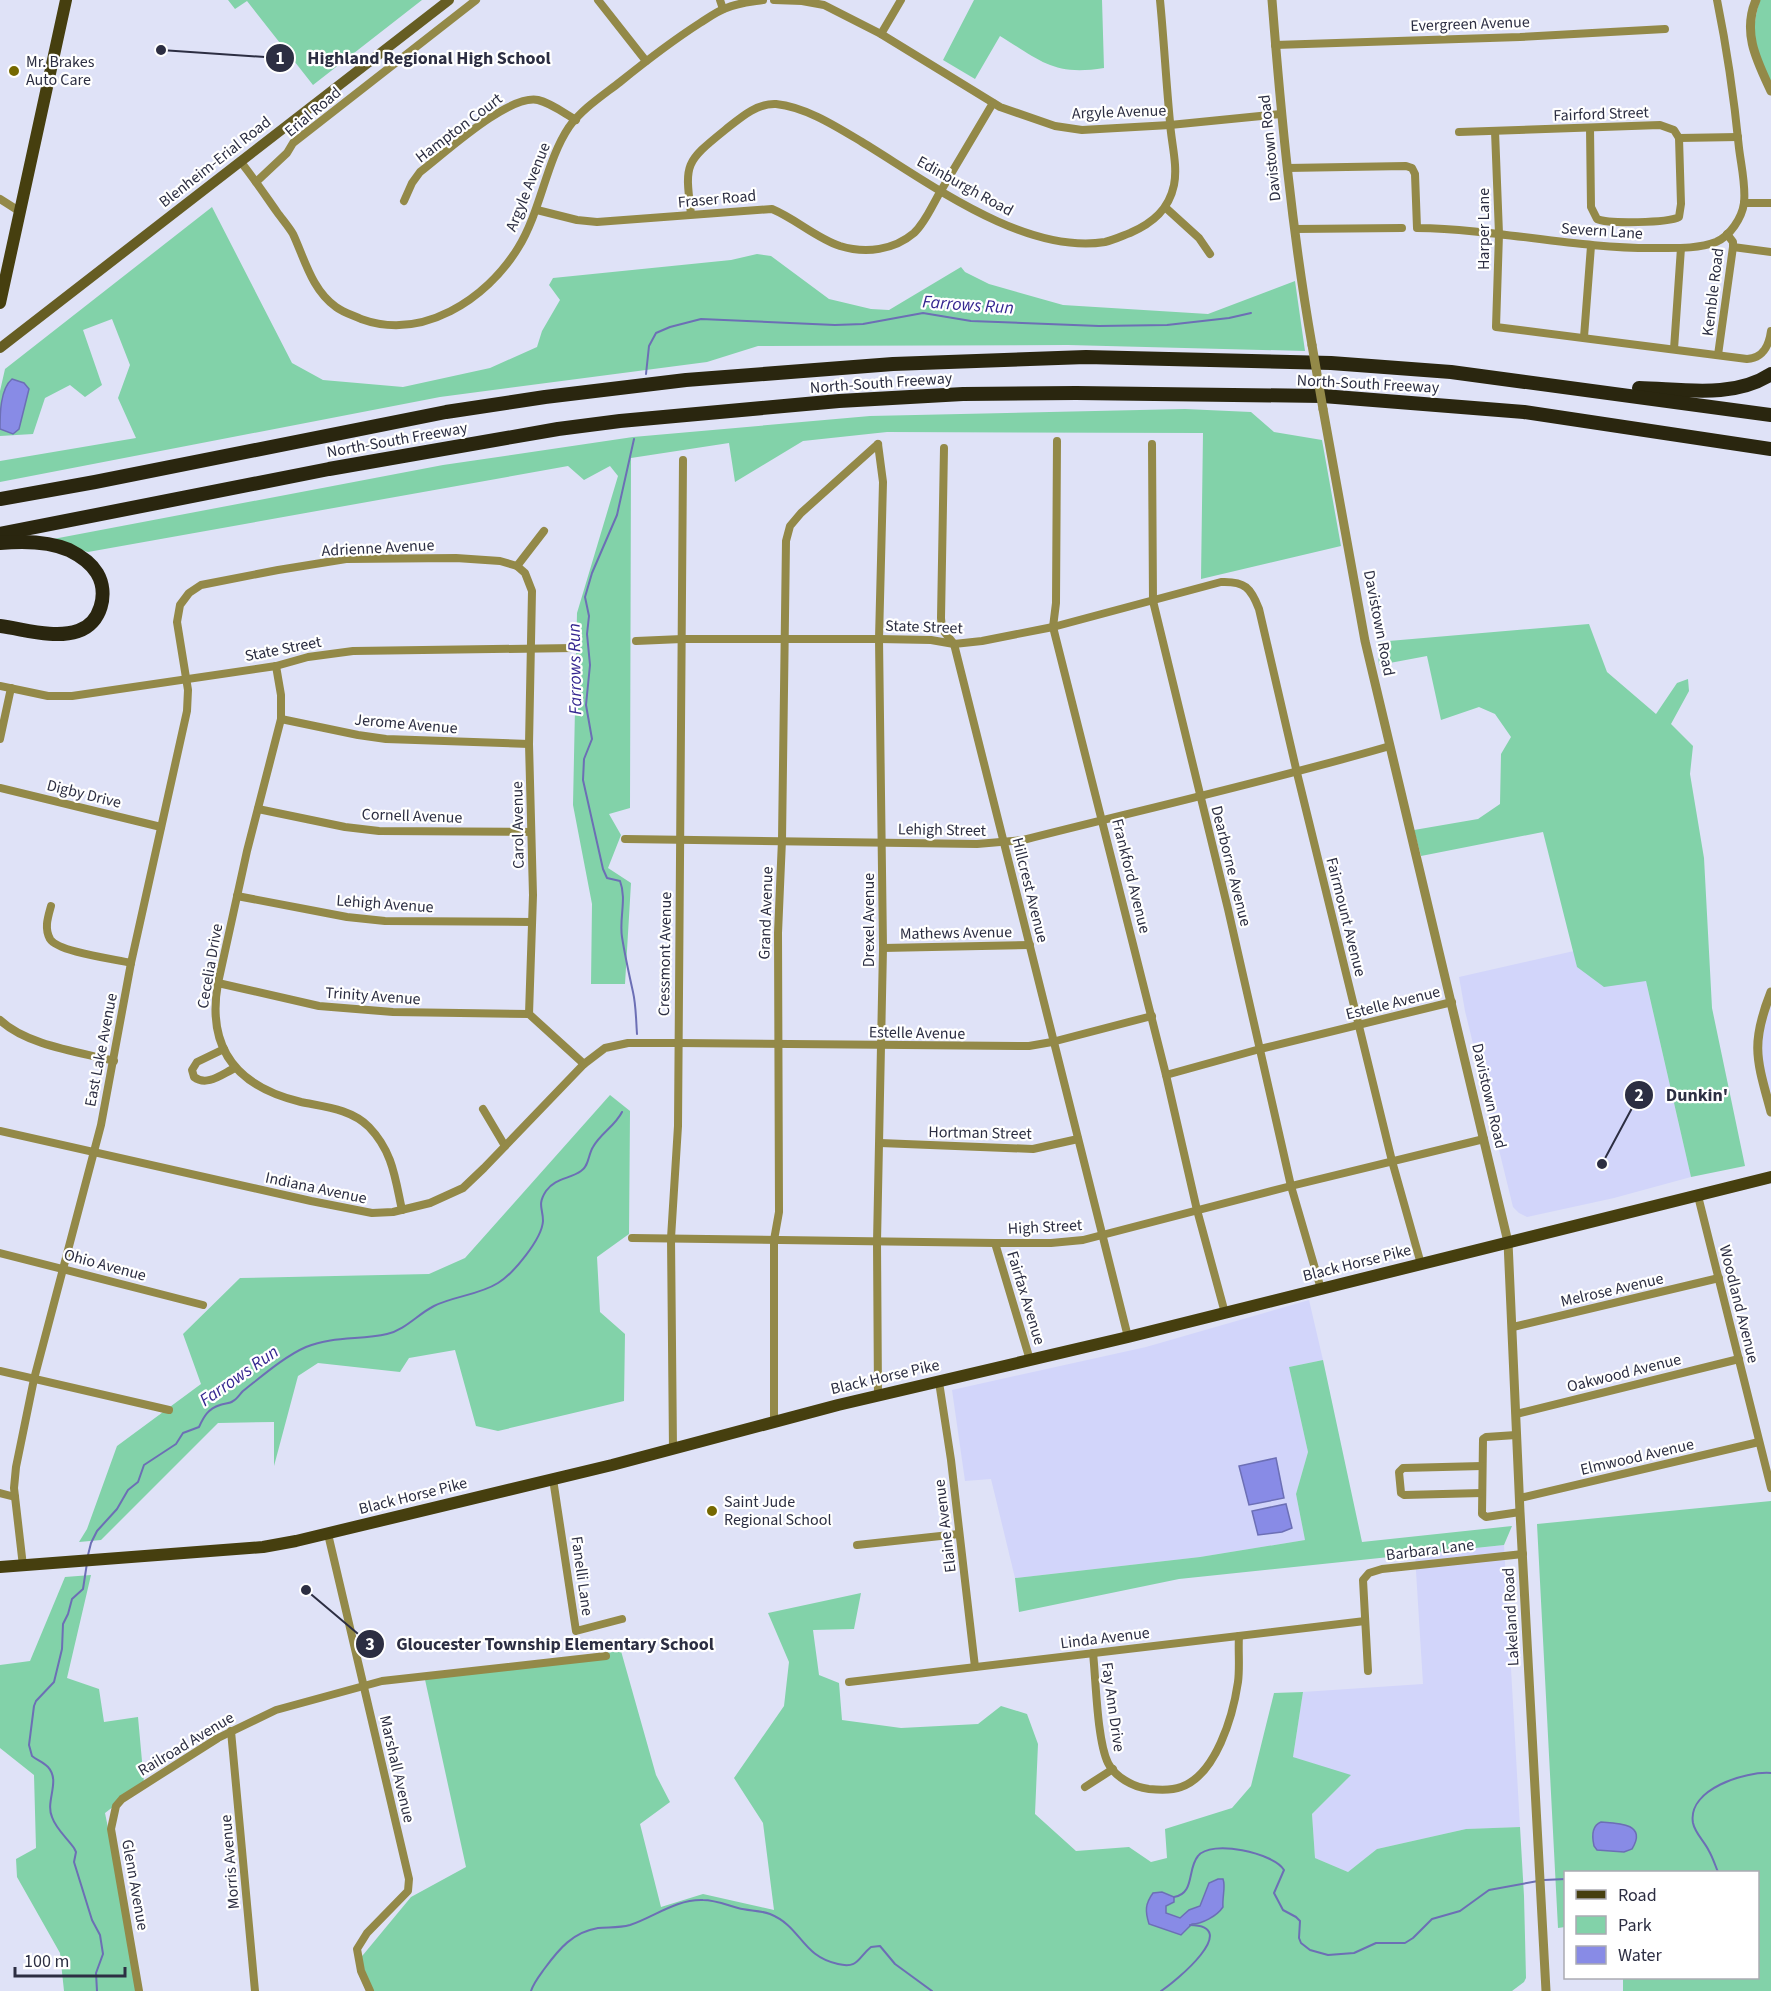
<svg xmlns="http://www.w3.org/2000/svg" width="1771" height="1991" viewBox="0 0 1771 1991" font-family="'Source Sans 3',sans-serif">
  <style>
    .built { fill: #d2d5fa }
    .green { fill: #82d2a9 }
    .water { fill: #888be6; stroke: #6c6fb5; stroke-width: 1.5 }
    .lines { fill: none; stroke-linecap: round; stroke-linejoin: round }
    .stream { stroke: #6c6fb5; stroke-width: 2 }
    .minor { stroke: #938948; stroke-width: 8 }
    .tertiary { stroke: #938948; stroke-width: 9 }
    .secondary { stroke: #665d23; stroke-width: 10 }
    .primary { stroke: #463f0f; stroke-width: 12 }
    .motorway { stroke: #2a260f; stroke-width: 14 }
    .tertiary-bridge { stroke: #938948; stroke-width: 9 }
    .poi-dot { fill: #756800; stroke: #fff; stroke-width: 2 }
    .labels { text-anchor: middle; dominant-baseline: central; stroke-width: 4.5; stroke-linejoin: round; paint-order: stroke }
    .street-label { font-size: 16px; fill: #2c2e42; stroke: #fff }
    .poi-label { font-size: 16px; fill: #2c2e42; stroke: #fff; text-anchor: start }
    .water-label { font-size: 18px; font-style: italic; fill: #352790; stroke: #fff }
    .leader { fill: none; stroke: #2c2e42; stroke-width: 2 }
    .callout-dot { fill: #2c2e42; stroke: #fff; stroke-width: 2 }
    .mark-label { font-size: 18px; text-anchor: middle; font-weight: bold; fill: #fff }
    .callout-label { font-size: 18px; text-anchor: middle; font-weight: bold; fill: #2c2e42; stroke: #fff; stroke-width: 4.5; stroke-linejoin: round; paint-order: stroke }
  </style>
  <rect width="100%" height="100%" fill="#dfe2f7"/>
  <g class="built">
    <polygon points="1574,951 1577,967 1646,981 1691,1177 1614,1198 1527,1217 1519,1213 1513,1207 1465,1011 1459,977"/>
    <polygon points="1771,992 1771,1112 1759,1068 1765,1008"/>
    <polygon points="1309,1300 1323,1360 1289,1367 1308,1452 1296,1494 1305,1540 1200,1557 1015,1578 991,1479 965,1481 952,1390 1146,1347"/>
    <polygon points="1504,1545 1520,1827 1466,1829 1377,1849 1348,1872 1315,1858 1312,1814 1350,1776 1293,1757 1303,1692 1423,1684 1415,1555"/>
  </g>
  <g class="green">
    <polygon points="228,0 422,0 313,85 247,1 235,9"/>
    <path d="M974,0H1102L1104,68C1053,76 1041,61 1000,36L975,79L943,60Z"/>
    <path d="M1760,0H1771V84C1757,48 1748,39 1760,0Z"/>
    <polygon points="212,207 292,363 323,380 403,387 490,368 537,347 542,331 560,300 549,285 553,278 731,260 757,254 771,256 829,299 871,309 889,310 961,267 965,272 989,284 1063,305 1208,314 1295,281 1305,351 1068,345 758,346 707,362 440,397 0,482 0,461 136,438 118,398 130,365 112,319 83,330 102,385 85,397 70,385 45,398 33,434 0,436 0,391 5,369"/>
    <polygon points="1185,409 1251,412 1274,432 1322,440 1341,546 1201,579 1203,433 887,432 803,441 735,482 729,443 631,458 630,808 609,814 621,835 608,868 631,883 625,984 591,984 592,904 573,805 577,613 618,476 610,466 584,480 568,466 88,552 48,540 443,465 633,437 870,416"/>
    <polygon points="1589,624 1607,672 1656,714 1677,683 1688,679 1689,691 1671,724 1693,746 1690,774 1704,858 1712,1008 1745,1166 1691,1177 1646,981 1604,987 1577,967 1543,832 1421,856 1414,830 1478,819 1500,804 1501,754 1511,737 1495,714 1479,707 1441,720 1427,656 1379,665 1377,642"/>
    <polygon points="610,1095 630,1111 629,1234 597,1257 600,1312 625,1334 624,1401 498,1431 476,1426 455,1350 409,1358 400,1372 318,1363 298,1376 274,1466 274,1422 218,1423 101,1540 79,1542 87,1529 117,1446 201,1384 183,1334 240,1278 429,1274 465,1258"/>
    <polygon points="1323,1360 1362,1542 1512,1526 1504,1545 1179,1579 1019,1612 1015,1578 1200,1557 1305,1540 1296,1494 1308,1452 1289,1367"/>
    <polygon points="1771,1501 1771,1991 1623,1991 1623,1978 1758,1978 1758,1872 1566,1872 1565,1927 1558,1928 1537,1524"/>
    <polygon points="91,1575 67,1678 99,1689 104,1722 138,1717 144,1783 105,1813 141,1991 64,1991 60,1953 17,1877 16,1859 36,1848 34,1775 0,1748 0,1665 30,1661 65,1577"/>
    <polygon points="861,1593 854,1629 813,1630 819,1675 839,1683 842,1720 901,1728 978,1724 1001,1706 1027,1714 1038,1744 1035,1814 1076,1851 1129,1847 1151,1862 1167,1858 1165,1829 1232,1808 1251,1786 1274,1693 1303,1692 1293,1757 1351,1775 1312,1814 1315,1858 1348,1872 1377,1849 1466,1829 1520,1827 1524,1896 1526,1978 1524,1982 1512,1991 367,1991 358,1961 411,1897 466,1867 424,1675 621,1651 656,1775 670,1802 640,1824 661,1907 703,1894 774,1910 763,1823 734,1778 784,1706 789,1662 768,1613"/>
  </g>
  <g class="water">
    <path d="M12,379L24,383L29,389L19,429L13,434L0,429C0,415 0,389 12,379Z"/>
    <polygon points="1276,1458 1284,1498 1249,1505 1239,1466"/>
    <polygon points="1286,1504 1292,1528 1282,1532 1258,1535 1252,1511"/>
    <path d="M1601,1822C1617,1823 1648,1823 1632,1849L1624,1852L1597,1850L1594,1846C1592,1837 1591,1826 1601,1822Z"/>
    <path d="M1218,1879H1223C1226,1887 1222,1897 1223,1907C1217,1916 1202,1924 1192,1924L1181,1935L1149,1924C1145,1911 1145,1904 1153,1893L1162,1892L1174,1897V1902L1166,1906V1913L1180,1918L1189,1910L1200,1906L1209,1883Z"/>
  </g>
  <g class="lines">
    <g class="stream">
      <polyline points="646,374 649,346 656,333 670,327 701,319 835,325 863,324 923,313 971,321 1099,326 1167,325 1229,318 1251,313"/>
      <path d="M634,439L617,515L592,573L585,597L589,616L587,634L590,665L586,705L592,739L584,759L583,780L603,869L607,878L620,881C627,899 619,918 622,937C625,956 629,974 633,992C636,1005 636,1020 637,1034"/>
      <path d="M88,1555L91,1543L97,1531L117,1509L128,1490L138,1482L144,1465L176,1444L183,1433L199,1427C204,1416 208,1409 220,1405C225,1403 230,1404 233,1401C237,1399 240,1394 243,1391C261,1377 285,1356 306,1347C333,1336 360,1340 387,1334C405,1330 418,1314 434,1306C454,1296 479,1295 498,1283C513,1274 542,1239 543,1221C543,1208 537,1205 546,1191C555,1178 570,1179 581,1171C589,1166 588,1155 593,1147C601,1133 615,1126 622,1112"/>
      <path d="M87,1563L83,1589L72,1599L68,1614L63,1624L62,1649L54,1682L36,1701L34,1706L29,1745L32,1756C37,1760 43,1762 48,1767C61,1781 45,1801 52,1817C56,1829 67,1838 74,1848L76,1852L74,1862L92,1920L100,1935L103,1954L96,1973L97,1991"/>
      <path d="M1718,1872C1715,1865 1713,1858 1709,1851C1704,1841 1695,1833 1693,1823C1687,1789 1746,1771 1771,1773"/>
      <polyline points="1544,1880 1566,1879"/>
      <path d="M1174,1897C1195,1894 1187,1869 1198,1856C1211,1839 1274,1853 1284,1870L1274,1893L1283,1910L1296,1917L1300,1921L1299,1938L1301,1943L1310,1950L1328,1955L1354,1953L1376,1943H1405L1413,1938L1432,1919L1460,1911L1489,1890L1538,1881"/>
      <path d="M531,1991C534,1982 540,1975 545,1968C559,1949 573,1932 598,1928C609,1927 619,1928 630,1925C654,1917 676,1899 703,1900C715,1900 727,1905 738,1908C749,1911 759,1910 770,1914C802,1927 801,1956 838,1964C859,1969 858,1957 871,1947L880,1946L895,1964L932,1991"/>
      <path d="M1161,1991C1175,1982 1243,1926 1190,1925"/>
    </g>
    <g class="minor">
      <polyline points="598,0 646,61"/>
      <polyline points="720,0 723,9"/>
      <polyline points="774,0 802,1 824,5 881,34 1000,107 1055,126 1082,130 1170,125 1281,114"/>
      <polyline points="881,34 901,0"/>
      <polyline points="1275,45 1520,37 1665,29"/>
      <path d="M1590,128L1591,207L1597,219C1608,224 1668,223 1679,217L1681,204L1679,138"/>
      <path d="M1495,131L1499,234L1496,327L1747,359C1764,358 1769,345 1771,331"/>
      <polyline points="1459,132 1660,125 1674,130 1679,138 1738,137"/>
      <path d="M240,161C253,177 265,195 277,212C282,219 289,227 293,234C305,260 312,290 336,307C344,313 353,315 361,319C422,341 486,300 518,248C541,211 546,161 569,127C582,109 602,96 620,82C646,61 672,41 700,23C708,18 716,12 724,9C736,3 750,2 763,0"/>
      <path d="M1287,168L1406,166L1412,168L1415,174L1417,228C1498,229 1577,249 1657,248C1676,248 1698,249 1716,242C1730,236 1742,218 1744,203C1746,185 1741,165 1739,148C1734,98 1727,49 1717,0"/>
      <polyline points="256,182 287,153 293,143 476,0"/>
      <polyline points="0,199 19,211"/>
      <path d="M404,201L412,183L420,172C445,153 508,94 538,100C551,103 564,113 576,120"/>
      <polyline points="1744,203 1771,203"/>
      <polyline points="1166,208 1199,238 1210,254"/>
      <path d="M537,210L577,220L597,222L772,209C796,219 816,238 840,246C866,254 894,250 914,233C925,223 932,206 939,194C957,164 975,133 993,103"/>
      <path d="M691,214C685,164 684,163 725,130C739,119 756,103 776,104C806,107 837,127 862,142C928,182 1024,255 1105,242C1114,240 1122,236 1130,233C1153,223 1169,209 1174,185C1178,165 1171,142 1170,122C1166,81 1164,41 1160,0"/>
      <polyline points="1295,229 1402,228"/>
      <polyline points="1733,247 1771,252"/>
      <polyline points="1584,337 1591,246"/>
      <polyline points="1674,349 1681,248"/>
      <polyline points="1718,355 1733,247 1733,242 1727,234"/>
      <polyline points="1057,441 1056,603 1053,627 1166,1075 1197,1210 1225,1313"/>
      <polyline points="878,444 883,482 879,639 883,948 877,1242 878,1396"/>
      <polyline points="1152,444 1153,601 1228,909 1291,1186 1321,1289"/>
      <polyline points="944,448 941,618 942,629 954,644 1128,1337"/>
      <polyline points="517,566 544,531"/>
      <path d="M636,641L682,639H879L931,640L954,644L982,641L1053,627L1221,582C1245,581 1251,588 1259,609L1297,773L1392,1161L1421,1264"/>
      <path d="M276,666L281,695V719L247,851L218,983C206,1050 238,1087 301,1102C325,1107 351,1109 369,1127C393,1152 395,1178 402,1210"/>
      <polyline points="0,686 48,696 72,696 276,666 308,657 353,651 574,648"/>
      <polyline points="281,719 358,735 386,739 529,744"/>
      <polyline points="0,739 11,688"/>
      <polyline points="0,788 161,827"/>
      <polyline points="258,809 345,827 379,831 531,832"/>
      <path d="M625,839L977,844L1023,840C1145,809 1269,781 1390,746"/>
      <polyline points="237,896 347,917 385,921 532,922"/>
      <path d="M51,906C48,917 44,928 50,939C58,952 114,959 131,963"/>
      <polyline points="883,948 1030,945"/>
      <polyline points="218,983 319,1006 393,1012 529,1014"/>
      <path d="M0,1020C26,1045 79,1052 114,1061"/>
      <path d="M224,1049L197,1062L192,1070L194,1077C207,1087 222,1074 235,1068"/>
      <polyline points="1166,1075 1260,1049 1452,1002"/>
      <polyline points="483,1109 505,1146"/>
      <polyline points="0,1131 311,1201 372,1213 393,1212 430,1203 463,1188 484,1168 584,1064 605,1048 628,1043 678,1043 1029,1046 1052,1042 1152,1016"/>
      <polyline points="880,1143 1033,1149 1078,1139"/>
      <polyline points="1698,1196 1771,1488"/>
      <polyline points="632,1238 995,1243 1051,1243 1083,1240 1291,1186 1484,1139"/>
      <polyline points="995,1243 1030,1360"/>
      <polyline points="0,1253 203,1305"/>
      <polyline points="1513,1327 1719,1278"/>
      <polyline points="0,1371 169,1410"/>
      <polyline points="939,1382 951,1460 975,1667"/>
      <polyline points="1516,1414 1739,1359"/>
      <polyline points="774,1422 774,1240 779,1212 778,933 782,840 786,541 790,526 801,513 878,444"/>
      <polyline points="1516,1435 1486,1437 1483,1439 1482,1514 1486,1517 1520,1512"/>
      <polyline points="673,1449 671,1238 678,1126 683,460"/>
      <polyline points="1482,1466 1403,1468 1399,1472 1401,1493 1404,1495 1482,1493"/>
      <polyline points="553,1479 576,1631 622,1619"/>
      <polyline points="0,1493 15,1497"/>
      <polyline points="1520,1498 1759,1442"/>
      <polyline points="328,1534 409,1879 408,1891 367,1933 357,1949 361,1971 370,1991"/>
      <polyline points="857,1545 959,1534"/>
      <polyline points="23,1566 14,1488 16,1467 34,1379 101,1125 131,963 187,711 188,690 177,622 180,605 189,593 201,585 278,570 346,559 456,558 500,561 517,566 525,573 532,591 529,744 533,895 529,1014 584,1064"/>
      <path d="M1093,1653C1096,1681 1097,1740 1108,1763C1115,1777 1133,1787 1149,1789C1159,1790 1171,1791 1181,1787C1216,1775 1233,1716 1238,1682C1240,1667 1238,1651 1239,1636"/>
      <polyline points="1368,1671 1363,1580 1369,1573 1382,1569 1523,1554"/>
      <polyline points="849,1682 1365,1621"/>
      <polyline points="231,1731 255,1991"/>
      <polyline points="1085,1787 1113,1769"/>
      <polyline points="139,1991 111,1829 116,1806 122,1799 218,1738 276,1710 382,1681 606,1656"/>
    </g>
    <g class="tertiary">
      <path d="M1272,0C1281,116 1292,231 1312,345"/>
      <path d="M1756,0C1742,33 1757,61 1771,91"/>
      <polyline points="1323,409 1365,641 1508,1242 1520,1512 1546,1991"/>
      <path d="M1771,992C1750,1045 1757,1060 1771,1112"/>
    </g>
    <polyline class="secondary" points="0,348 449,0"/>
    <g class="primary">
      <polyline points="0,303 66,0"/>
      <polyline points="0,1567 263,1547 296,1541 612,1465 838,1405 1128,1337 1771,1177"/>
    </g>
    <g class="motorway">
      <path d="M1639,388C1682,389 1733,399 1771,374"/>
      <polyline points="0,499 95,482 446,412 545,397 686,380 893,364 1086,357 1331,363 1451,372 1771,415"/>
      <polyline points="0,534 329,469 558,429 620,421 839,401 963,394 1076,393 1323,396 1524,412 1771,449"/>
      <path d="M0,543C22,541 48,541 69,550C79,555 91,563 97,573C109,593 101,624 78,631C54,639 24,629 0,626"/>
    </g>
    <polyline class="tertiary-bridge" points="1312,345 1323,409"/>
  </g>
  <g class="poi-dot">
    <circle cx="14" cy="71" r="6"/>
    <circle cx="712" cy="1511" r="6"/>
  </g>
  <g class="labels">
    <g class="street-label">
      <text transform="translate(1470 24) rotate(-2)">Evergreen Avenue</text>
      <text transform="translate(313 112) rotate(-40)">Erial Road</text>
      <text transform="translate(1119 112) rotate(-2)">Argyle Avenue</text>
      <text transform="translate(1601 114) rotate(-2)">Fairford Street</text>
      <text transform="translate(459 128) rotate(-37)">Hampton Court</text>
      <text transform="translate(1270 148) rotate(-96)">Davistown Road</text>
      <text transform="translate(215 162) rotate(-38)">Blenheim-Erial Road</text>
      <text transform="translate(965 186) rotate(29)">Edinburgh Road</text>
      <text transform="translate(528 187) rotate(-68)">Argyle Avenue</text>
      <text transform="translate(717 199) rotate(-5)">Fraser Road</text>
      <text transform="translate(1484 229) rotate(-90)">Harper Lane</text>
      <text transform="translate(1602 231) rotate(4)">Severn Lane</text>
      <text transform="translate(1713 292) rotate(-83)">Kemble Road</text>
      <text transform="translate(881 383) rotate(-4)">North-South Freeway</text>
      <text transform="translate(1368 384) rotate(3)">North-South Freeway</text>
      <text transform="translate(397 440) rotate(-10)">North-South Freeway</text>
      <text transform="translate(378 548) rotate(-3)">Adrienne Avenue</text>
      <text transform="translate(1379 623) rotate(79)">Davistown Road</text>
      <text transform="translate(924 627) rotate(2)">State Street</text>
      <text transform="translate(283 649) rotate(-11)">State Street</text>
      <text transform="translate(406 724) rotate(5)">Jerome Avenue</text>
      <text transform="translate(84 794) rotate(14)">Digby Drive</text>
      <text transform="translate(412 816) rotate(2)">Cornell Avenue</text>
      <text transform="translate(518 825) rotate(-91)">Carol Avenue</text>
      <text transform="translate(942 830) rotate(1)">Lehigh Street</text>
      <text transform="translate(1231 866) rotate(76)">Dearborne Avenue</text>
      <text transform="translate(1131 876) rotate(76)">Frankford Avenue</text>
      <text transform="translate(1030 890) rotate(76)">Hillcrest Avenue</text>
      <text transform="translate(385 904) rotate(4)">Lehigh Avenue</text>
      <text transform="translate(766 913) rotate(-88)">Grand Avenue</text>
      <text transform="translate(1346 917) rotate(76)">Fairmount Avenue</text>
      <text transform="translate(869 920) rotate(-90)">Drexel Avenue</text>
      <text transform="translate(956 933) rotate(-1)">Mathews Avenue</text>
      <text transform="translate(665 954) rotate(-89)">Cressmont Avenue</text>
      <text transform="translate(210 966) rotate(-80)">Cecelia Drive</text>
      <text transform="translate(373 996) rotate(4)">Trinity Avenue</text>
      <text transform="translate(1393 1003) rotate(-14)">Estelle Avenue</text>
      <text transform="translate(917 1033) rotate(1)">Estelle Avenue</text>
      <text transform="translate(101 1050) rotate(-79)">East Lake Avenue</text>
      <text transform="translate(1489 1096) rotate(77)">Davistown Road</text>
      <text transform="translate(980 1133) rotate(1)">Hortman Street</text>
      <text transform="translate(316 1188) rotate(12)">Indiana Avenue</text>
      <text transform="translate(1045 1227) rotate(-3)">High Street</text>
      <text transform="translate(1357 1263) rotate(-14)">Black Horse Pike</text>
      <text transform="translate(105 1265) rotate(15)">Ohio Avenue</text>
      <text transform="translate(1612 1290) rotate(-13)">Melrose Avenue</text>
      <text transform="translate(1026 1298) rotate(73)">Fairfax Avenue</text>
      <text transform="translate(1739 1304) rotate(76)">Woodland Avenue</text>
      <text transform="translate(1624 1373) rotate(-14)">Oakwood Avenue</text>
      <text transform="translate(885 1377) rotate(-13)">Black Horse Pike</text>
      <text transform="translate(1637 1457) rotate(-13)">Elmwood Avenue</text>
      <text transform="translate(413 1496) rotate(-14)">Black Horse Pike</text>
      <text transform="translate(945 1526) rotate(-97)">Elaine Avenue</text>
      <text transform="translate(1430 1550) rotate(-7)">Barbara Lane</text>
      <text transform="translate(582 1576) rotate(82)">Fanelli Lane</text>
      <text transform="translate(1511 1617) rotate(-93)">Lakeland Road</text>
      <text transform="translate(1105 1638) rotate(-7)">Linda Avenue</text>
      <text transform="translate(1113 1707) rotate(82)">Fay Ann Drive</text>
      <text transform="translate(186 1744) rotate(-31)">Railroad Avenue</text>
      <text transform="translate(397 1769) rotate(77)">Marshall Avenue</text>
      <text transform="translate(230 1862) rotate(-95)">Morris Avenue</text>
      <text transform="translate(135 1885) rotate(80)">Glenn Avenue</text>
    </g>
    <g class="poi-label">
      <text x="26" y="62">Mr. Brakes<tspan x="26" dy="18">Auto Care</tspan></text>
      <text x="724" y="1502">Saint Jude<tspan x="724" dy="18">Regional School</tspan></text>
    </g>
    <g class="water-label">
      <text transform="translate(968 305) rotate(4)">Farrows Run</text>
      <text transform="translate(575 669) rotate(-91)">Farrows Run</text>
      <text transform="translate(239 1376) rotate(-35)">Farrows Run</text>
    </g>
  </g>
  <path class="leader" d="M161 50L280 58M1602 1164L1639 1095M306 1590L370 1644"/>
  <g class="callout-dot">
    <circle cx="161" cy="50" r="6"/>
    <circle cx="1602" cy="1164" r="6"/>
    <circle cx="306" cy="1590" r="6"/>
    <circle cx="280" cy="58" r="15"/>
    <circle cx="1639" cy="1095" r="15"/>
    <circle cx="370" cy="1644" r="15"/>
  </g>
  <g class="mark-label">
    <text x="280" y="64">1</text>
    <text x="1639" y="1101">2</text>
    <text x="370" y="1650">3</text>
  </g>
  <g class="callout-label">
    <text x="429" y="64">Highland Regional High School</text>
    <text x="1697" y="1101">Dunkin'</text>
    <text x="555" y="1650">Gloucester Township Elementary School</text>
  </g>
  <rect x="1564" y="1871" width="195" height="108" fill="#ffffff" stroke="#ababb3" stroke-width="1.5"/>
  <rect x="1576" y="1890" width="30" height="9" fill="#463f0f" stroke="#ababb3" stroke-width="1.5"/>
  <text x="1618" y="1901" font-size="18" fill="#2c2e42">Road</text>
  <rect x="1576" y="1916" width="30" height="18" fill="#82d2a9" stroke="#ababb3" stroke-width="1.5"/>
  <text x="1618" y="1931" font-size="18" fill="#2c2e42">Park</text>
  <rect x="1576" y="1946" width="30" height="18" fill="#888be6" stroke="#ababb3" stroke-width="1.5"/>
  <text x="1618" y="1961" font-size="18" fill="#2c2e42">Water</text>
  <path d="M15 1967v9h110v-9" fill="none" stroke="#2c2e42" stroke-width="3"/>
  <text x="24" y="1967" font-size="18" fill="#2c2e42" stroke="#ffffff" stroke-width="4.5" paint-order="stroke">100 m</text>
</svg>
